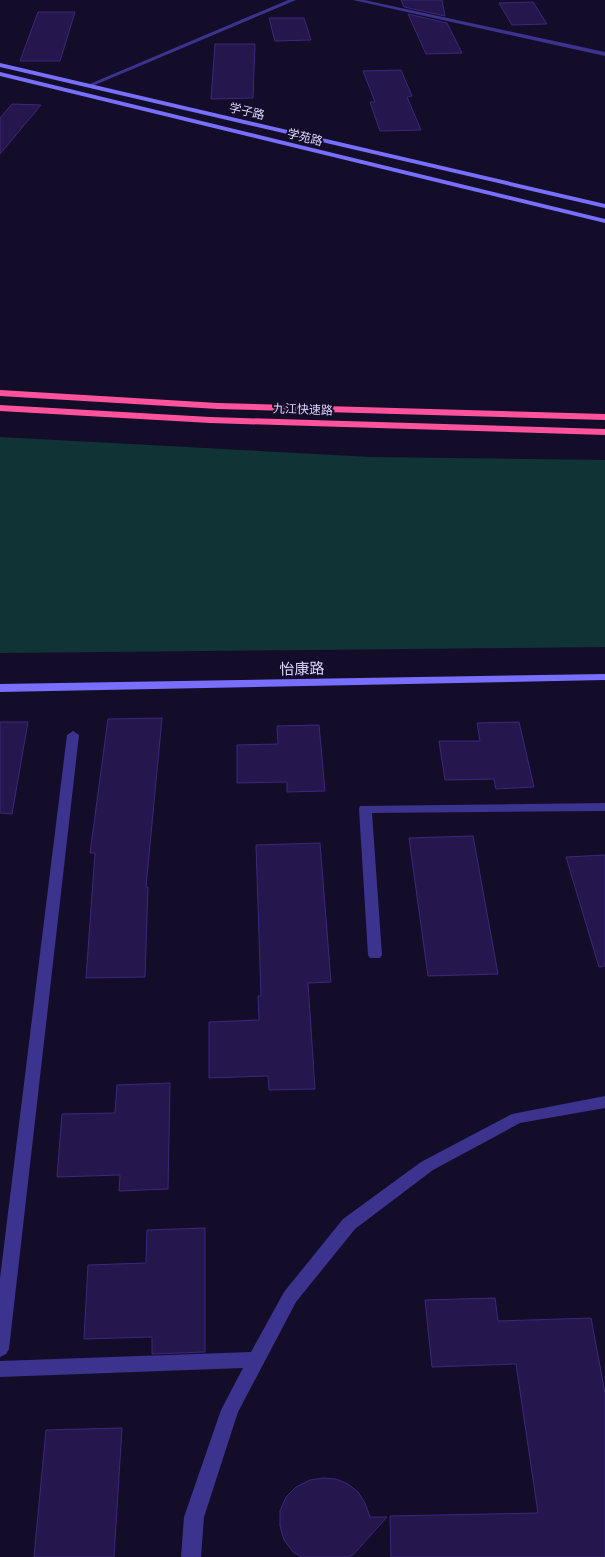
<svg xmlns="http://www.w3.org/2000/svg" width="605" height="1557" viewBox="0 0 605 1557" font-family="'Golos Text','Noto Sans SC',sans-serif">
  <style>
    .green { fill: #103435 }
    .building { fill: #25174d; stroke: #3c277c }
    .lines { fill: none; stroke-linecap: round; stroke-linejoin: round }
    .street { fill: #3b338e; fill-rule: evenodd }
    .secondary { fill: #786eff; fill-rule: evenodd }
    .highway { fill: #ff529c; fill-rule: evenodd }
    .labels { text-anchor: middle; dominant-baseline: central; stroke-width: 4; stroke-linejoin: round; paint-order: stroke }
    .far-street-label { font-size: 12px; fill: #ddd7ff; stroke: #140d2a }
    .street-label { font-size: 15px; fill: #ddd7ff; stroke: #140d2a }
  </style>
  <rect width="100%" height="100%" fill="#140d2a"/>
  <polygon class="green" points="0,437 371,457 605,460 605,647 0,653"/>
  <g class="building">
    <polygon points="401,0 442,0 445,16 404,7"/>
    <polygon points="533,2 547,24 512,25 499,3"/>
    <polygon points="38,12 75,12 60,61 20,61"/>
    <polygon points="408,14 447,23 462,53 426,54"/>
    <polygon points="269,18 304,18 311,40 275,41"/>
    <polygon points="215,44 255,44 253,98 211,99"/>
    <polygon points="401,70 412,96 407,97 421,130 380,131 370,102 375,102 363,71"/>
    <polygon points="12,104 41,105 0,154 0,118"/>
    <polygon points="162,718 146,887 148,887 145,977 86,978 95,853 90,853 108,719"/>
    <polygon points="0,722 28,722 12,814 0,813"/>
    <polygon points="519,722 534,787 496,789 494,779 445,780 439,741 480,741 477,723"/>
    <polygon points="319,725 325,791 287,792 287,782 237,783 237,745 278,744 277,726"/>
    <polygon points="473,836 498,974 428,976 409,838"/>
    <polygon points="320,843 331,982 308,983 315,1089 269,1090 268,1076 209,1078 209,1022 259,1020 258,996 261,996 256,845"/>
    <polygon points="605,855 605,966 599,967 566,857"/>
    <polygon points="170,1083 168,1189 119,1191 120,1175 57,1177 62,1114 115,1113 117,1085"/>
    <polygon points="205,1228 205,1352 152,1354 152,1337 84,1339 88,1265 146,1263 147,1230"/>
    <polygon points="495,1298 498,1321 591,1318 605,1393 605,1557 391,1557 390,1516 538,1513 516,1364 432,1367 425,1300"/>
    <polygon points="122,1428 114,1557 34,1557 46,1430"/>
    <polygon points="323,1478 336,1479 348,1484 358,1492 365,1503 370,1517 387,1517 353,1555 348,1557 302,1557 293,1552 284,1540 280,1526 280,1511 286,1497 296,1487 310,1480"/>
  </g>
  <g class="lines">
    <g class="street">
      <polygon points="288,0 296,0 90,87 85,86"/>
      <polygon points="353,0 364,0 605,52 605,56"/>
      <polygon points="73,731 79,735 9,1349 6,1354 0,1357 0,1278 67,735"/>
      <polygon points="605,803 605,811 372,813 382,955 380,958 370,958 368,955 359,809 360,806"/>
      <polygon points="605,1096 605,1108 520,1123 433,1170 355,1229 296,1302 238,1412 204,1517 201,1557 181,1557 184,1517 221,1410 243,1368 0,1377 0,1361 251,1352 284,1292 343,1219 421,1162 512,1114"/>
    </g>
    <g class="secondary">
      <polygon points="0,63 605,204 605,208 0,67"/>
      <polygon points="0,72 605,219 605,223 0,76"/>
      <polygon points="605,674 605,680 0,692 0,684"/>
    </g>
    <g class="highway">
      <polygon points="0,390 218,403 605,414 605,420 218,409 0,396"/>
      <polygon points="0,405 210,417 605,429 605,435 210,423 0,411"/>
    </g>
  </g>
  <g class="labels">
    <g class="far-street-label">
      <text transform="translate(247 111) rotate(13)">学子路</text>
      <text transform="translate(305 137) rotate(14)">学苑路</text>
      <text transform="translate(303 409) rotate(2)">九江快速路</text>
    </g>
    <g class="street-label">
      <text transform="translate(302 668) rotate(-1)">怡康路</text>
    </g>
  </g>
</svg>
